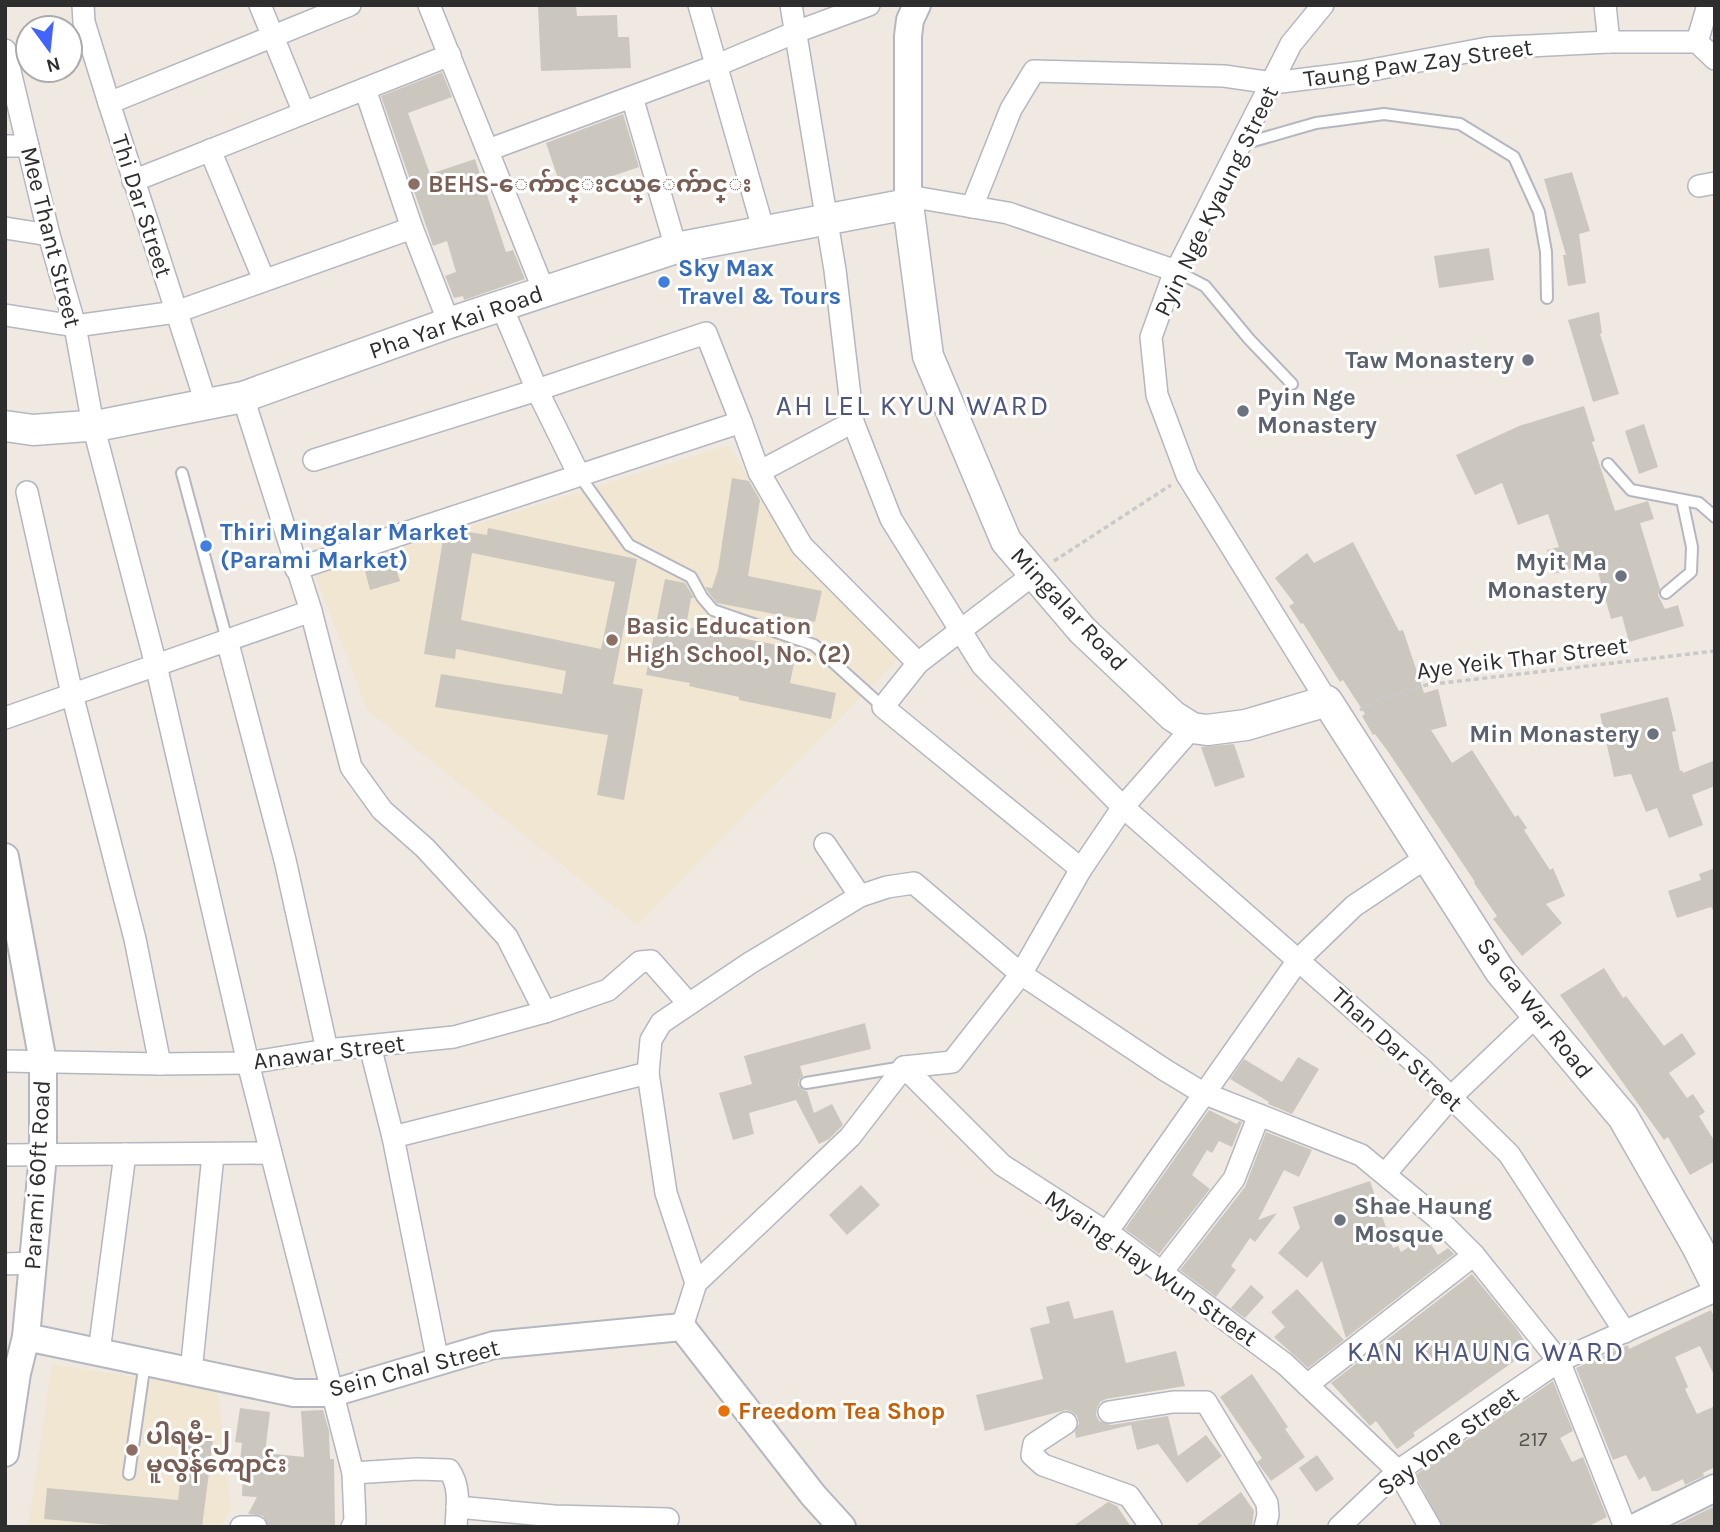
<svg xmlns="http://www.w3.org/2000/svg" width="1720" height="1532" viewBox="0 0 1720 1532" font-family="Karla,'Noto Sans Myanmar',sans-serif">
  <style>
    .education { fill: #f0e6d1 }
    .building { fill: #cbc7bf; fill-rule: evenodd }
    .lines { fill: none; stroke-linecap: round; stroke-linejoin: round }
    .service-casing { stroke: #b4b7c1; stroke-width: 14 }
    .minor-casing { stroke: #b4b7c1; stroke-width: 24 }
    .tertiary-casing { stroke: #b4b7c1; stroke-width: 30 }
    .secondary-casing { stroke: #b4b7c1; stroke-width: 33 }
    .path { stroke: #c9c9c9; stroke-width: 3.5; stroke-dasharray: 5 3.5; stroke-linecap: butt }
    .service { stroke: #fff; stroke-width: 10 }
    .minor { stroke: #fff; stroke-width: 21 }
    .tertiary { stroke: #fff; stroke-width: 26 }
    .secondary { stroke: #fff; stroke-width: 30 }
    .education-dot { fill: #8d6e63; stroke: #fff; stroke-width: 2.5 }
    .shop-dot { fill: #3f7fe0; stroke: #fff; stroke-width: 2.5 }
    .worship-dot { fill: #6b7280; stroke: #fff; stroke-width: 2.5 }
    .food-dot { fill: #e8710a; stroke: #fff; stroke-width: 2.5 }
    .labels { text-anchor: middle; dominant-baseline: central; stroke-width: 6; stroke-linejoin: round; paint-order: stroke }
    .number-label { font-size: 21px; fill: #555452 }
    .street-label { font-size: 24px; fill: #2e2e2e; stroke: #fff }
    .education-label { font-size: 24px; font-weight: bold; fill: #785e54; stroke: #fff; text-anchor: start }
    .shop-label { font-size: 24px; font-weight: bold; fill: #366cbe; stroke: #fff; text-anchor: start }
    .worship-label { font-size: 24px; font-weight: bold; fill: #5b616d; stroke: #fff; text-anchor: end }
    .food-label { font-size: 24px; font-weight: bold; fill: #c56008; stroke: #fff; text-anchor: start }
    .quarter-label { font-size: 28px; letter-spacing: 2px; fill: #4d5680; stroke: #fff }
  </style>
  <rect width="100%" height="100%" fill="#efe9e1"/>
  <g class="education">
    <polygon points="729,445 798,562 901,656 637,925 368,711 315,575"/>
    <polygon points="52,1364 218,1390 231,1510 219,1527 28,1527"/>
  </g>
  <g class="building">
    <polygon points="576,5 577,16 617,15 618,37 629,37 631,68 541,71 538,6"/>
    <polygon points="442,72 452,97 408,113 430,174 475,159 506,252 513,250 525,279 464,300 463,296 454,298 445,276 456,272 447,241 433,246 381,96"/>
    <polygon points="623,114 639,167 563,193 546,143"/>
    <polygon points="1572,172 1590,231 1579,234 1586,283 1568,286 1563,255 1566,255 1544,179"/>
    <polygon points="1489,248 1494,280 1439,288 1434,256"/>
    <polygon points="1599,312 1602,333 1600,334 1619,394 1593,402 1568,320"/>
    <polygon points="1584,406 1595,441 1592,442 1615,511 1648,501 1654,519 1640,523 1660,589 1658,595 1665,609 1678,605 1684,626 1629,642 1622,616 1611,619 1595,561 1554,574 1547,550 1559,547 1548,514 1518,525 1502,483 1475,495 1456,455 1519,426"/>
    <polygon points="1644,424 1658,467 1639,474 1625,431"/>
    <polygon points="732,478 749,481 760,500 748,576 822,591 815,622 717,603 709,593 705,587 712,588 718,570"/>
    <path d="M488,528L637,559L613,684L643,689L624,800L597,795L608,735L435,707L441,674L562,694L566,671L456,649L455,659L424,654L444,534L456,530L487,535ZM472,553L615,582L601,649L461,620Z"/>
    <polygon points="1353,542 1399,631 1403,630 1424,693 1438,689 1447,726 1431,730 1452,763 1472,750 1515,817 1518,815 1527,828 1524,830 1550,870 1553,868 1565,896 1546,904 1562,923 1522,956 1493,919 1497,916 1474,883 1475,882 1389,753 1375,734 1373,735 1362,716 1365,714 1343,680 1340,682 1303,623 1301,624 1289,606 1294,603 1275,578 1307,553 1314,563"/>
    <polygon points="393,559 400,581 370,590 364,567"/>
    <polygon points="665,579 685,583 694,598 691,598 686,627 797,649 790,683 836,693 831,719 739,700 739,697 689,686 690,683 646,675"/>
    <polygon points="1668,697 1676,731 1672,732 1680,771 1682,770 1683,773 1715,760 1715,786 1692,795 1703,825 1669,838 1657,808 1646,812 1631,774 1614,777 1600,714"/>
    <polygon points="1234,744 1245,777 1215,787 1201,747"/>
    <polygon points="1715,868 1715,913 1711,907 1677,918 1668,891 1701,880 1699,874"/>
    <polygon points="1604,968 1623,998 1626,996 1664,1046 1682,1033 1696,1054 1669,1073 1687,1098 1693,1094 1705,1112 1699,1116 1715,1142 1715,1161 1690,1175 1668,1137 1664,1140 1560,995"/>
    <polygon points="865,1023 871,1049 800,1066 803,1076 799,1080 798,1085 803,1090 807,1091 814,1113 832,1104 843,1125 829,1139 819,1144 796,1100 749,1113 754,1134 733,1140 719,1093 752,1084 744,1056"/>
    <polygon points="1298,1057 1319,1069 1292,1114 1268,1104 1269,1102 1230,1079 1244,1059 1282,1082"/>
    <polygon points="1209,1110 1237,1124 1239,1121 1242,1122 1232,1147 1219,1141 1212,1153 1207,1150 1192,1175 1210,1189 1159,1254 1125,1229"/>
    <polygon points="1266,1132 1312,1150 1299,1177 1284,1170 1258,1220 1277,1213 1255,1242 1250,1238 1231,1266 1236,1270 1216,1297 1180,1270 1245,1187"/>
    <polygon points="1370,1181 1393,1248 1398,1246 1401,1252 1426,1236 1438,1255 1448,1248 1454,1254 1346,1338 1322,1261 1307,1278 1278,1253 1300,1228 1293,1207"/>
    <polygon points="861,1185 880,1205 847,1235 829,1215"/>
    <polygon points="1472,1274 1517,1329 1530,1350 1413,1433 1415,1436 1397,1449 1376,1421 1370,1426 1331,1383"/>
    <polygon points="1251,1285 1264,1297 1245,1318 1231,1308"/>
    <polygon points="1297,1289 1344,1340 1308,1368 1274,1337 1285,1327 1271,1312"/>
    <polygon points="1069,1301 1074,1319 1113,1310 1126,1363 1176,1351 1185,1386 1106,1399 1100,1402 1097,1408 1096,1415 1099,1421 1111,1425 1168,1416 1178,1456 1206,1435 1222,1456 1187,1483 1158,1444 1137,1450 1131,1425 1076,1438 1075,1432 1079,1423 1077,1416 1072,1412 1066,1410 985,1431 976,1395 1043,1379 1030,1328 1050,1323 1046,1307"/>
    <polygon points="1711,1310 1715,1319 1715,1377 1700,1346 1675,1357 1688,1387 1685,1389 1697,1414 1715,1406 1715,1467 1703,1473 1704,1476 1685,1485 1683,1479 1658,1491 1652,1491 1645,1476 1639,1480 1626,1455 1613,1460 1576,1368 1628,1345 1629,1349"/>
    <polygon points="1252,1374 1288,1427 1285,1429 1305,1457 1271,1481 1257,1462 1262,1458 1220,1397"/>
    <polygon points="1553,1381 1573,1431 1560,1438 1572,1462 1583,1457 1607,1517 1587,1527 1443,1527 1415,1475"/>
    <polygon points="240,1408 270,1412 265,1453 304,1457 301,1411 323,1410 329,1431 330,1459 334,1459 335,1527 269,1527 263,1516 248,1514 257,1497 242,1496 243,1471 239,1471 242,1443 235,1442"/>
    <polygon points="185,1438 213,1441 202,1527 132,1527 44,1519 47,1488 178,1500"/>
    <polygon points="1317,1455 1334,1479 1316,1492 1299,1468"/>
    <polygon points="1241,1492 1254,1511 1252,1526 1194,1527"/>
    <polygon points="1108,1502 1117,1506 1131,1527 1072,1527"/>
    <polygon points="1715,1506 1715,1527 1672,1527"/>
  </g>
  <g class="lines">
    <g class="service-casing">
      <g id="service">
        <polyline points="1243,144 1316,123 1384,114 1460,124 1514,157 1539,212 1546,252 1547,298"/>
        <polyline points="1176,271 1205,286 1249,339 1292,384"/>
        <polyline points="1608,464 1631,490 1699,503 1715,517"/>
        <polyline points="182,473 227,640"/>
        <polyline points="579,475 629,545 691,577 702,597 713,610 814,645 883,707"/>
        <polyline points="1666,593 1691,572 1692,547 1682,500"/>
        <polyline points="806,1083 903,1067"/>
        <polyline points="129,1474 145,1362"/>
      </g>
    </g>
    <g class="minor-casing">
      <g id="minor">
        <polyline points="83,5 84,22 109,103 207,406"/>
        <polyline points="260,5 304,113"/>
        <polyline points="429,5 544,291"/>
        <polyline points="699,5 764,232"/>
        <polyline points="791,5 835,270 853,422 891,519 982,665 1123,807 1422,1069 1509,1154 1625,1332"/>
        <polyline points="1323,5 1291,44 1172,279 1151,337 1157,395 1187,475 1327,701"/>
        <polyline points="1605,5 1609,42"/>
        <polyline points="1697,42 1708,5"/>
        <polyline points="5,50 49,235 75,326 93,425 156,665 248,1063 353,1473 355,1521 352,1527"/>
        <polyline points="365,89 412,228 449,323"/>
        <polyline points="632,97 676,248"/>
        <polyline points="109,103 350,5"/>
        <polyline points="5,146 28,146"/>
        <polyline points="210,150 264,280"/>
        <polyline points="488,150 715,66 796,32 869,5"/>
        <polyline points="133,181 450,55"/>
        <polyline points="1699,186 1715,183"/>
        <polyline points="908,196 1008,213 1176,271"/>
        <polyline points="972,207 1011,109 1034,71 1224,76 1273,83 1361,72 1488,48 1609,42 1697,42 1715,59"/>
        <polyline points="5,228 49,235"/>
        <polyline points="501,305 537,390 579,475"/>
        <polyline points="5,315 75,326 176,312 412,228"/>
        <polyline points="243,397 311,611 351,767 382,810 425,848 507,937 545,1012"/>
        <polyline points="314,460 537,390 706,333 741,422"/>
        <polyline points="759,472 853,422"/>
        <polyline points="27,492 72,694 135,939 160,1064"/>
        <polyline points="296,569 741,422 759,472 802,546 918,663"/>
        <polyline points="1034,574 918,663 883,707 1081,869"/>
        <polyline points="227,640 285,860 327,1050"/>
        <polyline points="5,718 311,611"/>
        <polyline points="825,844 860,896"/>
        <polyline points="370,1046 393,1137 438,1362"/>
        <polyline points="5,1061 160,1064 248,1063 327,1050 454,1037 545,1012 608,990 640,962 651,961 689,1004"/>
        <polyline points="904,1067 1002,1165 1117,1239 1285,1364 1398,1471 1430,1527"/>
        <polyline points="393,1137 648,1073"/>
        <polyline points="5,1155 271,1153"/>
        <polyline points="1385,1174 1451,1097 1537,1015"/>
        <polyline points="1107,1232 1299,959 1354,906 1427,857"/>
        <polyline points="5,1264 32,1263"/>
        <polyline points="1162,1272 1234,1179 1259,1115"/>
        <polyline points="696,1283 666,1193 648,1073 651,1040 661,1023 689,1004 750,963 860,896 887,887 914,883 1021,974 1165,1070 1203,1093 1361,1155 1436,1217 1474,1255 1559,1361 1625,1527"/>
        <polyline points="682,1327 696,1283 850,1137 904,1067 952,1062 1021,974 1081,869 1123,807 1192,728"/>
        <polyline points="99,1352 125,1154"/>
        <polyline points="191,1372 213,1155"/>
        <polyline points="1307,1385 1474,1255"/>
        <polyline points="1109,1412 1173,1402 1206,1402 1267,1503 1268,1515 1265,1527"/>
        <polyline points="1066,1423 1034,1444 1032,1455 1043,1465 1129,1496 1151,1527"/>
        <path d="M353,1473L417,1469L449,1470C461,1487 457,1507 456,1527"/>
        <polyline points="457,1507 554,1516 668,1519"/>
        <polyline points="241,1527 256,1527"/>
        <polyline points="1339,1527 1398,1471 1559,1361 1715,1291"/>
      </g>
    </g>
    <g class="tertiary-casing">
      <g id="tertiary">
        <polyline points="908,204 908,36 910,20 917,5"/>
        <polyline points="5,857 43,1062 43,1155 26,1337 17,1373 5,1453"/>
        <polyline points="26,1337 294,1393 333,1393 494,1345 682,1327 813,1495 842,1527"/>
        <polyline points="1636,1527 1715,1488"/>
      </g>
    </g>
    <g class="secondary-casing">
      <polyline id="secondary" points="5,426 33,430 101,425 243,397 449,323 676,248 908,204 928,356 1006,541 1082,630 1173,716 1192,728 1207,730 1246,725 1327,701 1500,971 1623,1117 1697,1246 1715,1282"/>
    </g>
    <g class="path">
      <polyline points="1054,561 1171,485"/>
      <polyline points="1360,710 1381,699 1426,685 1715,651"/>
    </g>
    <use href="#service" class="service"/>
    <use href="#minor" class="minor"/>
    <use href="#tertiary" class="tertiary"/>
    <use href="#secondary" class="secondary"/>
  </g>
  <g class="education-dot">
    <circle cx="414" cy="184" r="7"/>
    <circle cx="612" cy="640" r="7"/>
    <circle cx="132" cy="1450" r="7"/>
  </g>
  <g class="shop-dot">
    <circle cx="664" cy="282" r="7"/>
    <circle cx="206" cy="546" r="7"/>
  </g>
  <g class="worship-dot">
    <circle cx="1528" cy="360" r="7"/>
    <circle cx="1243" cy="411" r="7"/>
    <circle cx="1621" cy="576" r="7"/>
    <circle cx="1653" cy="734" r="7"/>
    <circle cx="1340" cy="1220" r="7"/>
  </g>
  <circle class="food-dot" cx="724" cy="1411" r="7"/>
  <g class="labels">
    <g class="number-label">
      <text x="1533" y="1439">217</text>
    </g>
    <g class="street-label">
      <text transform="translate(1418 63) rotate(-8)">Taung Paw Zay Street</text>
      <text transform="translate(1216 201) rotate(-64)">Pyin Nge Kyaung Street</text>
      <text transform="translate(142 206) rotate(72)">Thi Dar Street</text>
      <text transform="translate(51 237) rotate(76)">Mee Thant Street</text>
      <text transform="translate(456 322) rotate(-19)">Pha Yar Kai Road</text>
      <text transform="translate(1069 609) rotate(47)">Mingalar Road</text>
      <text transform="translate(1522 658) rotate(-7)">Aye Yeik Thar Street</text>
      <text transform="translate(1535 1008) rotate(52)">Sa Ga War Road</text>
      <text transform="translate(1397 1049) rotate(43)">Than Dar Street</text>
      <text transform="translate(329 1052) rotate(-7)">Anawar Street</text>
      <text transform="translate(37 1175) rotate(-87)">Parami 60ft Road</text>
      <text transform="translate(1151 1268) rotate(35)">Myaing Hay Wun Street</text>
      <text transform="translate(414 1368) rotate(-14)">Sein Chal Street</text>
      <text transform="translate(1448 1441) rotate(-36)">Say Yone Street</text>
    </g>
    <g class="education-label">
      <text x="428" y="184">BEHS-ေက်ာင္းငယ္ေက်ာင္း</text>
      <text x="626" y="626">Basic Education<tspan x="626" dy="28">High School, No. (2)</tspan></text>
      <text x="146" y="1436">ပါရမီ-၂<tspan x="146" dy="28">မူလွန်ကျောင်း</tspan></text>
    </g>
    <g class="shop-label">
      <text x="678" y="268">Sky Max<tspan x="678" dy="28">Travel &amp; Tours</tspan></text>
      <text x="220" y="532">Thiri Mingalar Market<tspan x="220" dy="28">(Parami Market)</tspan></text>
    </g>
    <g class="worship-label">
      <text x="1514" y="360">Taw Monastery</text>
      <text x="1257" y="397" text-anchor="start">Pyin Nge<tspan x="1257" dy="28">Monastery</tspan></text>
      <text x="1607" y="562">Myit Ma<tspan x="1607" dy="28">Monastery</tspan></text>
      <text x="1639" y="734">Min Monastery</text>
      <text x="1354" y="1206" text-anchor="start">Shae Haung<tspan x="1354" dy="28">Mosque</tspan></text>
    </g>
    <g class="food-label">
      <text x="738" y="1411">Freedom Tea Shop</text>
    </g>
    <g class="quarter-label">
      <text x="913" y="405">AH LEL KYUN WARD</text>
      <text x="1486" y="1351">KAN KHAUNG WARD</text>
    </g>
  </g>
  <rect width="1720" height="1532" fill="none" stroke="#2e2e2e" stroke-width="14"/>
  <g transform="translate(49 49) rotate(165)"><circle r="33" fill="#ffffff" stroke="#ababab" stroke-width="2"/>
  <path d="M0-5L12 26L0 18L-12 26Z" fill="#4264fb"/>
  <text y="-10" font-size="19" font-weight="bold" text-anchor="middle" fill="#2e2e2e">N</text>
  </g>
</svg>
